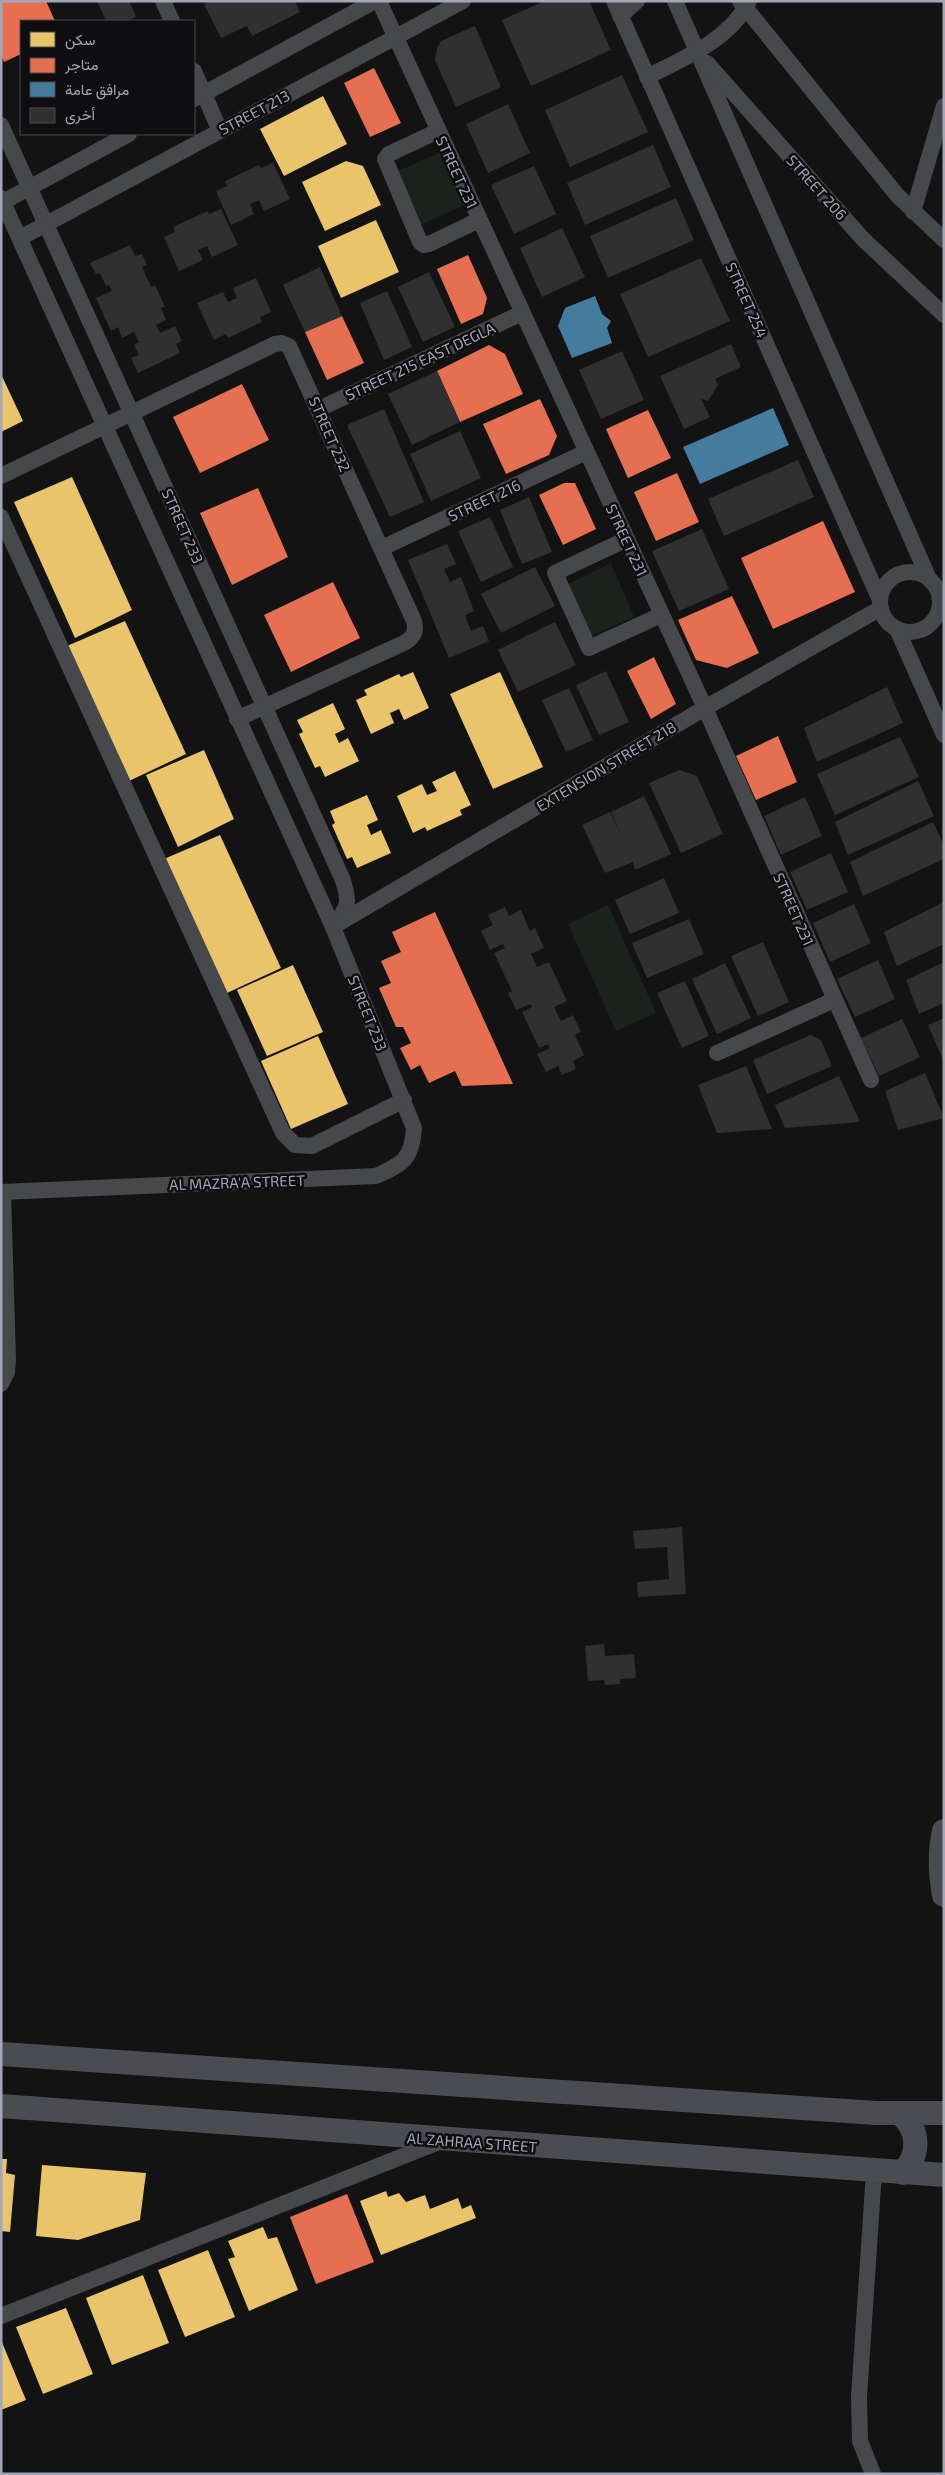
<svg xmlns="http://www.w3.org/2000/svg" width="945" height="2475" viewBox="0 0 945 2475" font-family="'Exo 2',Vazirmatn,sans-serif">
  <style>
    .green { fill: #1b221d }
    .homes { fill: #e9c46a }
    .shops { fill: #e76f51 }
    .public { fill: #457b9d }
    .building { fill: #303031 }
    .lines { fill: none; stroke-linecap: round; stroke-linejoin: round }
    .minor { stroke: #47484c; stroke-width: 16 }
    .secondary { stroke: #4b4c51; stroke-width: 24 }
    .labels { text-anchor: middle; dominant-baseline: central; stroke-width: 5; stroke-linejoin: round; paint-order: stroke }
    .street-label { font-size: 15px; fill: #a3a6b6; stroke: #0e0d0f }
  </style>
  <rect width="100%" height="100%" fill="#131313"/>
  <g class="green">
    <polygon points="441,152 465,205 420,225 396,172"/>
    <polygon points="611,563 634,617 589,637 566,585"/>
    <polygon points="608,905 656,1013 616,1031 568,924"/>
  </g>
  <g class="homes">
    <polygon points="323,96 347,144 284,176 260,129"/>
    <polygon points="346,161 363,166 381,205 325,231 302,182"/>
    <polygon points="376,220 399,272 341,298 318,246"/>
    <polygon points="1,374 23,421 1,432"/>
    <polygon points="72,477 132,610 75,638 14,502"/>
    <polygon points="125,621 186,754 129,781 67,646"/>
    <polygon points="413,672 429,708 404,720 399,709 390,713 394,723 371,734 356,700 367,695 364,690 399,674 401,677"/>
    <polygon points="500,672 543,767 493,789 450,694"/>
    <polygon points="333,703 345,729 335,734 339,743 348,738 359,761 325,777 320,766 315,768 299,734 303,732 297,720"/>
    <polygon points="204,750 234,819 178,847 146,775"/>
    <polygon points="455,771 471,805 460,810 462,815 427,831 425,827 413,833 397,796 422,784 427,795 437,791 432,782"/>
    <polygon points="367,795 378,820 367,825 371,835 381,830 391,853 357,868 352,857 347,859 332,825 335,823 330,811"/>
    <polygon points="220,835 281,968 227,993 164,859"/>
    <polygon points="293,965 323,1032 267,1056 237,990"/>
    <polygon points="318,1036 348,1104 291,1129 261,1061"/>
    <polygon points="1,2159 7,2159 6,2173 15,2175 10,2232 1,2231"/>
    <polygon points="42,2165 146,2173 140,2220 78,2240 36,2236"/>
    <polygon points="386,2191 388,2197 399,2193 406,2202 425,2195 430,2209 458,2198 462,2209 471,2205 476,2218 381,2255 360,2201"/>
    <polygon points="263,2227 268,2239 277,2237 298,2290 249,2311 228,2259 235,2257 228,2241"/>
    <polygon points="208,2250 235,2317 185,2337 158,2270"/>
    <polygon points="143,2275 169,2343 112,2365 86,2298"/>
    <polygon points="66,2308 93,2374 43,2394 16,2327"/>
    <polygon points="1,2340 26,2400 1,2410"/>
  </g>
  <g class="shops">
    <polygon points="1,1 46,1 55,21 21,21 21,54 4,62 1,55"/>
    <polygon points="374,68 401,123 370,137 344,83"/>
    <polygon points="468,255 487,298 483,314 461,324 437,269"/>
    <polygon points="342,316 364,363 327,380 305,332"/>
    <polygon points="489,345 505,354 523,394 460,422 437,371"/>
    <polygon points="242,384 269,440 200,473 173,417"/>
    <polygon points="540,399 557,436 549,455 506,474 483,424"/>
    <polygon points="648,410 671,458 628,478 606,429"/>
    <polygon points="677,473 699,522 656,541 634,492"/>
    <polygon points="564,483 575,483 596,529 563,545 539,495"/>
    <polygon points="258,488 288,557 232,585 200,513"/>
    <polygon points="823,521 855,592 773,629 741,558"/>
    <polygon points="333,582 360,638 291,672 264,615"/>
    <polygon points="732,596 759,653 727,668 696,660 678,620"/>
    <polygon points="654,657 676,704 651,719 627,671"/>
    <polygon points="778,736 797,782 756,800 736,756"/>
    <polygon points="435,912 513,1084 462,1086 455,1071 429,1083 420,1065 411,1070 400,1048 411,1043 403,1027 396,1027 379,988 391,983 381,961 401,952 392,932"/>
    <polygon points="347,2194 374,2262 316,2284 290,2217"/>
  </g>
  <g class="public">
    <polygon points="595,296 602,314 611,321 607,328 612,343 572,358 558,326 565,308"/>
    <polygon points="773,408 789,445 700,484 683,447"/>
  </g>
  <g class="building">
    <polygon points="97,1 129,1 136,17 127,21 106,21"/>
    <polygon points="210,1 295,1 300,12 252,36 247,26 221,38 204,4"/>
    <polygon points="545,1 589,1 611,50 531,86 502,20"/>
    <polygon points="475,26 501,87 456,107 435,60 437,48 441,41"/>
    <polygon points="622,75 648,132 570,167 545,110"/>
    <polygon points="508,104 530,153 488,173 466,124"/>
    <polygon points="653,145 671,187 585,225 567,183"/>
    <polygon points="273,163 290,199 264,211 259,200 250,204 254,214 231,225 216,191 227,186 225,181 259,165 261,168"/>
    <polygon points="534,166 556,214 514,234 491,185"/>
    <polygon points="676,198 694,240 608,278 590,236"/>
    <polygon points="221,209 238,245 212,257 207,246 198,250 203,260 179,271 164,237 175,232 173,227 208,211 209,214"/>
    <polygon points="562,228 585,277 542,297 520,248"/>
    <polygon points="130,245 135,256 142,254 147,265 142,267 151,287 155,285 165,307 161,308 166,320 156,325 160,333 175,326 182,341 176,344 180,353 138,373 131,358 139,355 134,345 139,342 134,332 122,338 118,327 111,331 96,298 112,291 109,285 106,286 100,273 96,274 90,263"/>
    <polygon points="701,258 730,321 648,357 620,294"/>
    <polygon points="320,267 342,316 305,332 283,285"/>
    <polygon points="429,272 455,327 423,342 398,287"/>
    <polygon points="256,278 271,312 260,317 262,322 228,338 226,334 214,340 197,303 223,292 228,302 237,298 233,288"/>
    <polygon points="387,291 412,347 384,360 360,303"/>
    <polygon points="731,344 741,367 715,379 718,385 708,401 701,399 710,417 684,429 660,376"/>
    <polygon points="622,351 644,400 601,419 579,370"/>
    <polygon points="437,371 460,422 412,445 388,394"/>
    <polygon points="384,409 424,502 390,517 347,425"/>
    <polygon points="460,431 481,478 431,501 410,454"/>
    <polygon points="798,460 814,497 724,536 708,499"/>
    <polygon points="529,497 552,552 522,564 500,510"/>
    <polygon points="490,517 513,567 481,582 458,531"/>
    <polygon points="702,529 729,589 679,611 652,551"/>
    <polygon points="447,544 456,564 444,569 450,582 461,577 474,611 465,615 471,631 483,626 489,641 449,658 408,560"/>
    <polygon points="535,567 555,606 501,633 481,594"/>
    <polygon points="555,622 576,665 518,692 498,650"/>
    <polygon points="606,671 629,722 599,735 576,685"/>
    <polygon points="887,687 903,723 817,762 804,728"/>
    <polygon points="569,688 593,740 566,752 542,700"/>
    <polygon points="900,737 919,777 835,815 817,774"/>
    <polygon points="679,770 697,776 723,834 681,853 649,783"/>
    <polygon points="918,781 934,816 848,855 835,822"/>
    <polygon points="644,796 671,854 635,870 633,862 605,873 582,825 610,812 621,835 611,812"/>
    <polygon points="805,797 822,836 781,855 764,816"/>
    <polygon points="933,822 944,845 944,859 863,896 850,862"/>
    <polygon points="831,853 848,892 807,910 790,872"/>
    <polygon points="664,878 679,913 630,934 615,900"/>
    <polygon points="944,902 944,944 897,966 884,932"/>
    <polygon points="854,904 871,943 830,962 813,923"/>
    <polygon points="505,907 509,916 521,910 530,931 535,928 544,948 531,954 537,967 549,962 567,1001 554,1007 561,1021 573,1015 581,1032 575,1035 584,1055 573,1061 576,1069 562,1075 558,1066 546,1072 537,1054 550,1048 548,1044 539,1048 522,1012 532,1007 531,1004 516,1010 508,993 512,991 494,953 505,948 503,944 490,950 481,931 493,925 488,915"/>
    <polygon points="689,919 704,954 647,978 632,943"/>
    <polygon points="763,942 789,1002 758,1016 731,956"/>
    <polygon points="878,960 895,999 855,1017 837,979"/>
    <polygon points="944,962 944,1003 919,1014 906,980"/>
    <polygon points="725,963 751,1018 717,1034 692,979"/>
    <polygon points="685,981 709,1036 682,1048 657,993"/>
    <polygon points="944,1018 944,1062 928,1025"/>
    <polygon points="902,1019 920,1057 879,1076 861,1038"/>
    <polygon points="811,1035 821,1040 832,1066 767,1094 753,1060"/>
    <polygon points="746,1066 772,1129 717,1133 698,1085"/>
    <polygon points="925,1073 944,1118 898,1130 885,1091"/>
    <polygon points="839,1076 860,1122 785,1128 775,1105"/>
    <polygon points="682,1527 686,1594 638,1597 637,1582 669,1579 667,1547 635,1549 633,1531"/>
    <polygon points="604,1644 605,1656 634,1654 636,1678 620,1679 620,1684 605,1685 604,1680 588,1681 585,1646"/>
  </g>
  <g class="lines">
    <g class="minor">
      <polyline points="163,1 172,21"/>
      <polyline points="379,1 705,708 871,1080"/>
      <polyline points="614,1 880,600"/>
      <polyline points="675,1 929,579"/>
      <polyline points="740,1 897,195 944,240"/>
      <polyline points="620,16 637,1"/>
      <polyline points="707,63 863,239 944,315"/>
      <polyline points="194,71 220,131"/>
      <path d="M647,77C684,58 730,40 749,1"/>
      <polyline points="194,99 375,1"/>
      <path d="M1,125L342,878C351,903 348,907 333,927"/>
      <polyline points="438,131 389,154 385,159 420,242 424,245 429,244 479,220"/>
      <path d="M1,198L333,927L414,1128C412,1159 403,1164 376,1176L1,1192"/>
      <polyline points="3,202 129,134"/>
      <polyline points="913,212 944,106"/>
      <polyline points="20,238 463,1"/>
      <polyline points="319,409 522,313"/>
      <path d="M1,476L275,344L282,343L289,346L414,621C417,632 413,638 404,643L237,719"/>
      <polyline points="1,517 283,1133 295,1145 312,1146 404,1100"/>
      <polyline points="627,539 555,573 589,648 661,615"/>
      <polyline points="382,548 586,452"/>
      <circle cx="910" cy="602" r="30"/>
      <polyline points="897,629 944,735"/>
      <polyline points="339,923 705,708 881,608"/>
      <polyline points="717,1053 834,1000"/>
      <polyline points="1,1384 7,1372 8,1360 3,1192"/>
      <polyline points="1,2316 441,2141"/>
      <polyline points="873,2474 860,2441 859,2397 874,2172"/>
    </g>
    <g class="secondary">
      <path d="M944,1831C939,1853 940,1873 944,1895"/>
      <polyline points="1,2054 876,2113 944,2113"/>
      <polyline points="1,2106 944,2175"/>
      <path d="M901,2114C920,2132 920,2153 903,2173"/>
    </g>
  </g>
  <g class="labels">
    <g class="street-label">
      <text transform="translate(254 112) rotate(-28)">STREET 213</text>
      <text transform="translate(457 172) rotate(65)">STREET 231</text>
      <text transform="translate(817 187) rotate(48)">STREET 206</text>
      <text transform="translate(747 300) rotate(66)">STREET 254</text>
      <text transform="translate(420 361) rotate(-25)">STREET 215 EAST DEGLA</text>
      <text transform="translate(330 434) rotate(66)">STREET 232</text>
      <text transform="translate(484 500) rotate(-25)">STREET 216</text>
      <text transform="translate(183 526) rotate(66)">STREET 233</text>
      <text transform="translate(627 540) rotate(65)">STREET 231</text>
      <text transform="translate(606 766) rotate(-31)">EXTENSION STREET 218</text>
      <text transform="translate(794 909) rotate(66)">STREET 231</text>
      <text transform="translate(368 1013) rotate(68)">STREET 233</text>
      <text transform="translate(237 1182) rotate(-2)">AL MAZRA'A STREET</text>
      <text transform="translate(472 2142) rotate(4)">AL ZAHRAA STREET</text>
    </g>
  </g>
  <rect width="945" height="2475" fill="none" stroke="#a3a6b6" stroke-width="5"/>
  <rect x="20" y="20" width="175" height="115" fill="#0e0d0f" stroke="#4a4a52"/>
  <rect x="30" y="32" width="25" height="15" fill="#e9c46a" stroke="#4a4a52"/>
  <text x="65" y="45" font-size="15" fill="#a3a6b6">سكن</text>
  <rect x="30" y="58" width="25" height="15" fill="#e76f51" stroke="#4a4a52"/>
  <text x="65" y="70" font-size="15" fill="#a3a6b6">متاجر</text>
  <rect x="30" y="82" width="25" height="15" fill="#457b9d" stroke="#4a4a52"/>
  <text x="65" y="95" font-size="15" fill="#a3a6b6">مرافق عامة</text>
  <rect x="30" y="108" width="25" height="15" fill="#303031" stroke="#4a4a52"/>
  <text x="65" y="120" font-size="15" fill="#a3a6b6">أخرى</text>
</svg>
